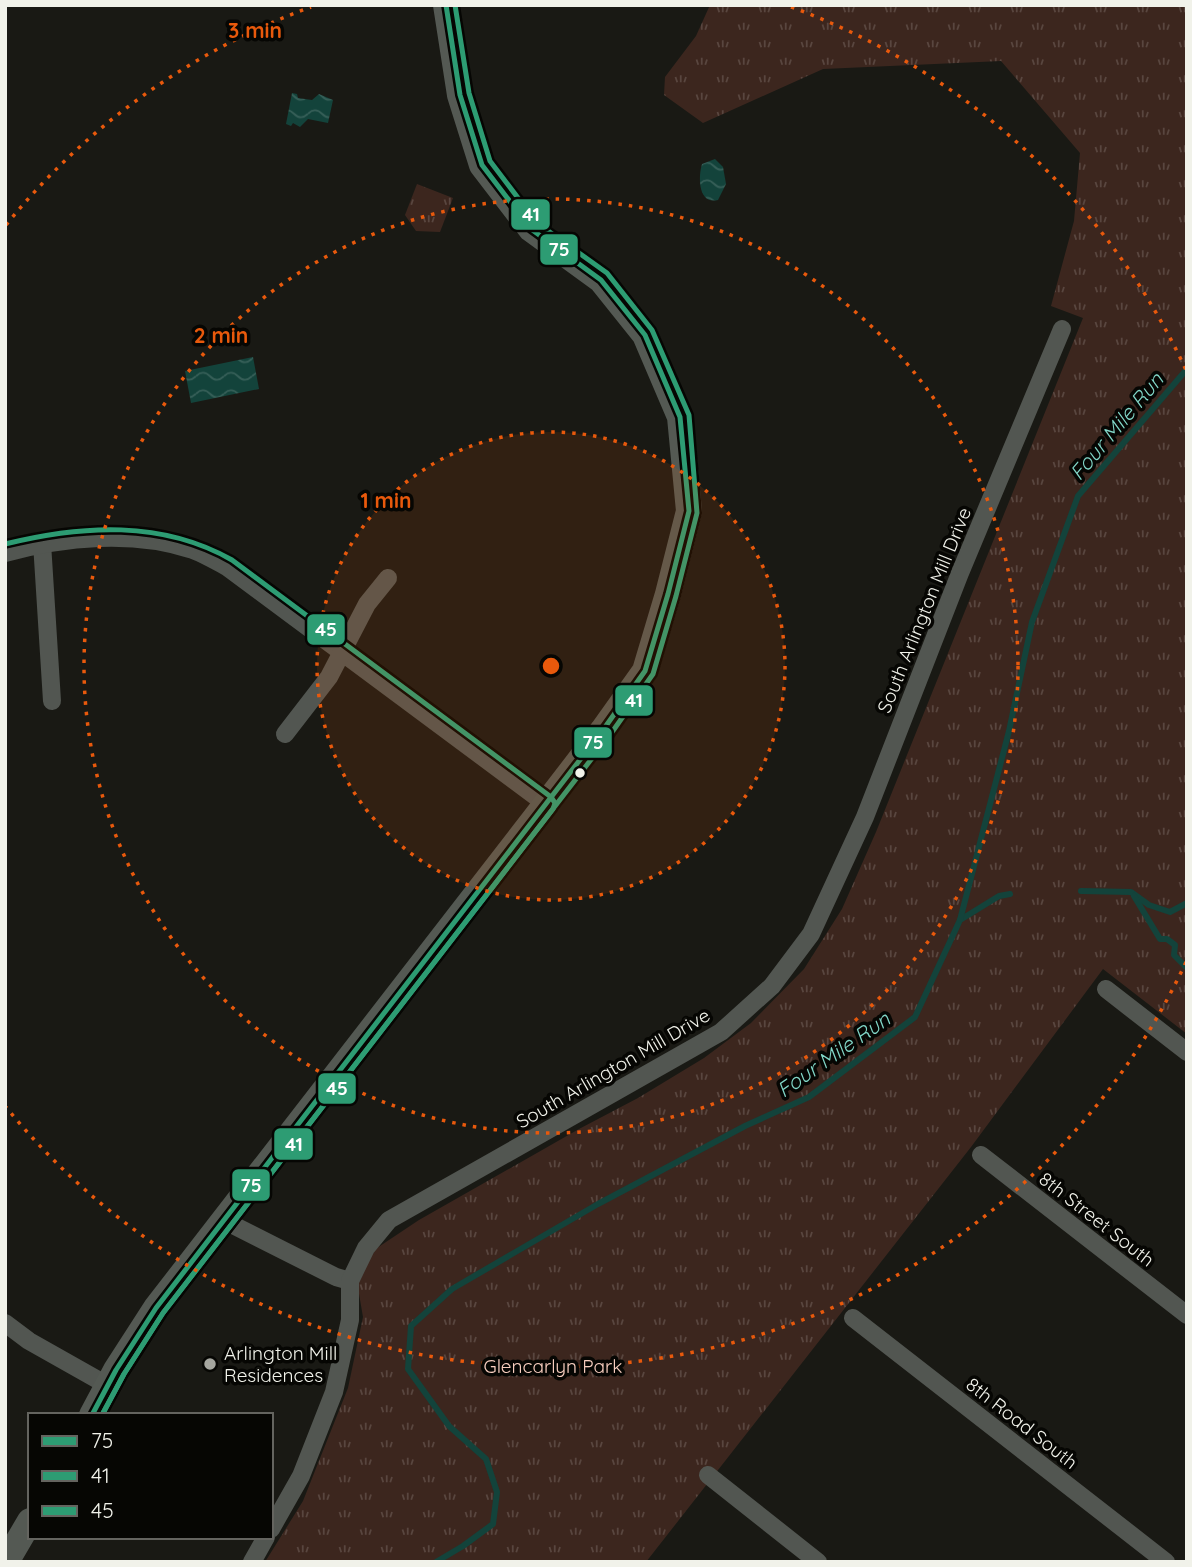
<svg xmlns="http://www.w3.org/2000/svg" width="1192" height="1567" viewBox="0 0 1192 1567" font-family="Quicksand,sans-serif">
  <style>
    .park { fill: url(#park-tufts) }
    .water { fill: url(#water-waves) }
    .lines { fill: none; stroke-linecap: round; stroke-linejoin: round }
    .stream { stroke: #13433b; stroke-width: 6 }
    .street { stroke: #525651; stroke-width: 18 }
    .secondary { stroke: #545953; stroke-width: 26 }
    .bus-1-casing { stroke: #060603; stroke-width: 10 }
    .bus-2-casing { stroke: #060603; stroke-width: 10 }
    .bus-3-casing { stroke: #060603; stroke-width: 10 }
    .bus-1 { stroke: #2d9c73; stroke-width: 5 }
    .bus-2 { stroke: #2d9c73; stroke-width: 5 }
    .bus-3 { stroke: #2d9c73; stroke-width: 5 }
    .ring { fill: none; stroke: #e8590c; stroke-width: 3.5; stroke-dasharray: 3.5 7 }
    .bus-dot { fill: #f1f2ea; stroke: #060603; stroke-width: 2.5 }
    .poi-dot { fill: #a5a69f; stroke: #060603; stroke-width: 2.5 }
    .labels { text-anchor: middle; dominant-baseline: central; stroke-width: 7; stroke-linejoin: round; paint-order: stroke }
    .street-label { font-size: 19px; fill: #f1f2ea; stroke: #060603 }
    .poi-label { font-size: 19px; fill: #f1f2ea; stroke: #060603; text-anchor: start }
    .park-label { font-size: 19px; fill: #f9cfc0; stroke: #060603 }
    .water-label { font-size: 21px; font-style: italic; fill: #82d7c8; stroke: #060603 }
    .centre { fill: #e8590c; stroke: #060603; stroke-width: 3.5 }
    .ring-label { font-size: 21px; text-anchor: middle; font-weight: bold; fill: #e8590c; stroke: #060603; stroke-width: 7; stroke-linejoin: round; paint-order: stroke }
    .line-badge { stroke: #060603; stroke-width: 2.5 }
    .badge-label { font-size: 19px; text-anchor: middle; font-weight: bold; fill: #fff }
  </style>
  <defs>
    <pattern id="park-tufts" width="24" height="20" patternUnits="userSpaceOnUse" patternTransform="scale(1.75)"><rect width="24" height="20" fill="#3c261e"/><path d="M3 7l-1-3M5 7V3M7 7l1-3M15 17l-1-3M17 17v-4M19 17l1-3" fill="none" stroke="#59463f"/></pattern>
    <pattern id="water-waves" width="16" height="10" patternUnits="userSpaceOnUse" patternTransform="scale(1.75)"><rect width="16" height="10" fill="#13433b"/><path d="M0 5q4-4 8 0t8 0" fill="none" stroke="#365f58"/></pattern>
  </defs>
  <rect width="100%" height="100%" fill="#191914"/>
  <g class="park">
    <polygon points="710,5 1187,5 1187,1034 1103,969 971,1147 646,1562 265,1562 303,1501 348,1388 363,1317 356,1276 377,1248 419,1220 579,1129 638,1098 704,1058 751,1023 804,969 842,909 876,832 1083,318 1051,306 1074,221 1080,153 1001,61 823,69 703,123 664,95 665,77 696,36"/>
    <polygon points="417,184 453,198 440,232 416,231 405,215"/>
  </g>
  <g class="water">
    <polygon points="292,93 297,94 298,98 312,100 319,94 333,100 328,123 308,119 300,127 293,123 291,126 286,124"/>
    <path d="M715,159L723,167L726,184L718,200C698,205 698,177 702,164Z"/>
    <polygon points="253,357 259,389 191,403 185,371"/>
  </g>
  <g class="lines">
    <g class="stream">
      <polyline points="1081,891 1131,892 1149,905 1170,912 1187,903"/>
      <polyline points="1134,896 1160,939 1167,939 1175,945 1174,955 1187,968"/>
      <polyline points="960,920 999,896 1010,894"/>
      <polyline points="436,1562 463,1546 493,1524 497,1492 486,1459 449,1426 408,1369 411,1326 452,1289 598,1204 745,1126 809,1097 915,1017 960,920 1009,731 1032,622 1078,496 1187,369"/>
    </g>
    <g class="street">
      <polyline points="42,543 52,701"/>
      <path d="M5,553C64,537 133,530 193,550C204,554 216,561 227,567L546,804"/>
      <polyline points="285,734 329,677 367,604 388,578"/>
      <polyline points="1106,989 1187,1052"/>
      <polyline points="981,1155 1187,1315"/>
      <polyline points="225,1221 336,1277 350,1281"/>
      <polyline points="853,1318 1166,1562"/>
      <polyline points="5,1323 29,1341 107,1385"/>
      <polyline points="708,1475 818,1562"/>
      <polyline points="271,1529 301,1476 334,1392 350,1320 350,1281 366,1248 389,1220 721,1032 772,986 811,934 865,817 960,573 1062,329"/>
      <polyline points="252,1562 266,1537"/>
    </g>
    <g class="secondary">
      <polyline points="92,1415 116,1370 156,1308 533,821 603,730 645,671 668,594 689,511 680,417 645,335 601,280 531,229 482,165 460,95 446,5"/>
      <polyline points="6,1562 30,1521"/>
    </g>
    <g class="bus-1-casing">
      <polyline id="bus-1" points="92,1415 116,1370 156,1308 603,730 645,671 668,594 689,511 680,417 645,335 601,280 531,229 482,165 460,95 446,5"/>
    </g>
    <g class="bus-2-casing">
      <polyline id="bus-2" points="102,1415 124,1374 163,1313 610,735 653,674 676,596 697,513 689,415 652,330 607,273 537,223 490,161 469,93 455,5"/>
    </g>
    <g class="bus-3-casing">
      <path id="bus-3" d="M5,544C82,525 162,520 232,560L551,797L555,803L553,809L163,1313L124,1374L102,1415"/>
    </g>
    <use href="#bus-1" class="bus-1"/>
    <use href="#bus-2" class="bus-2"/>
    <use href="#bus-3" class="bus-3"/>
  </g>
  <circle cx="551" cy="666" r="234" fill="#e8590c" fill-opacity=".12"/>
  <g class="ring">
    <circle cx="551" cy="666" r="234"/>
    <circle cx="551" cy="666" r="467"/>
    <path d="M1186 962A701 701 0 0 1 6 1107M6 225A701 701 0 0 1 311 7M791 7A701 701 0 0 1 1186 370"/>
  </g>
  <circle class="bus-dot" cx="580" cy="773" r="6"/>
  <circle class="poi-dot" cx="210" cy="1364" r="7"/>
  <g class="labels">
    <g class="street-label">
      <text transform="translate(924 610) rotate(-68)">South Arlington Mill Drive</text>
      <text transform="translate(613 1068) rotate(-30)">South Arlington Mill Drive</text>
      <text transform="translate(1097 1219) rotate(38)">8th Street South</text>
      <text transform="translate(1022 1423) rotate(38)">8th Road South</text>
    </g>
    <g class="poi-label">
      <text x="224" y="1353">Arlington Mill<tspan x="224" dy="22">Residences</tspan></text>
    </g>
    <g class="park-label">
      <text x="553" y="1366">Glencarlyn Park</text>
    </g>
    <g class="water-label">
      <text transform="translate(1116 426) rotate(-50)">Four Mile Run</text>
      <text transform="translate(833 1054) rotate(-35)">Four Mile Run</text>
    </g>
  </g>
  <circle cx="551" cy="666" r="10" class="centre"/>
  <g class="ring-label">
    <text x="255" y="38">3 min</text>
    <text x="221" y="343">2 min</text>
    <text x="386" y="508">1 min</text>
  </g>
  <g class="line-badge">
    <rect x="510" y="198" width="41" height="33" rx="7" fill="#2d9c73"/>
    <rect x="539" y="233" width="40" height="33" rx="7" fill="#2d9c73"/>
    <rect x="306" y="613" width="40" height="33" rx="7" fill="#2d9c73"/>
    <rect x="614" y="684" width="40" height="33" rx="7" fill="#2d9c73"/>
    <rect x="573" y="726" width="40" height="33" rx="7" fill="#2d9c73"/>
    <rect x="317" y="1072" width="40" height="33" rx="7" fill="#2d9c73"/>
    <rect x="273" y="1127" width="41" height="34" rx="7" fill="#2d9c73"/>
    <rect x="231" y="1168" width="40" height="34" rx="7" fill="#2d9c73"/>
  </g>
  <g class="badge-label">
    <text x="531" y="221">41</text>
    <text x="559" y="256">75</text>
    <text x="326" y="636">45</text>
    <text x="634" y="707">41</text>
    <text x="593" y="749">75</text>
    <text x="337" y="1095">45</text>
    <text x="294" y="1151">41</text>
    <text x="251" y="1192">75</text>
  </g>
  <rect width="1192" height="1567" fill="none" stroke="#f1f2ea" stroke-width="14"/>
  <rect x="28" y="1413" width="245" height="126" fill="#060603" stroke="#64645f" stroke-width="2"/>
  <rect x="42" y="1436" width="35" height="10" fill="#2d9c73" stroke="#64645f" stroke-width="2"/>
  <text x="91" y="1448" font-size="21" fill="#f1f2ea">75</text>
  <rect x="42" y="1471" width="35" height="10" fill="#2d9c73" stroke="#64645f" stroke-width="2"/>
  <text x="91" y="1483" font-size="21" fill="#f1f2ea">41</text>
  <rect x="42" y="1506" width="35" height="10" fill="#2d9c73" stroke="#64645f" stroke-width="2"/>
  <text x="91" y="1518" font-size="21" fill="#f1f2ea">45</text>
</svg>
